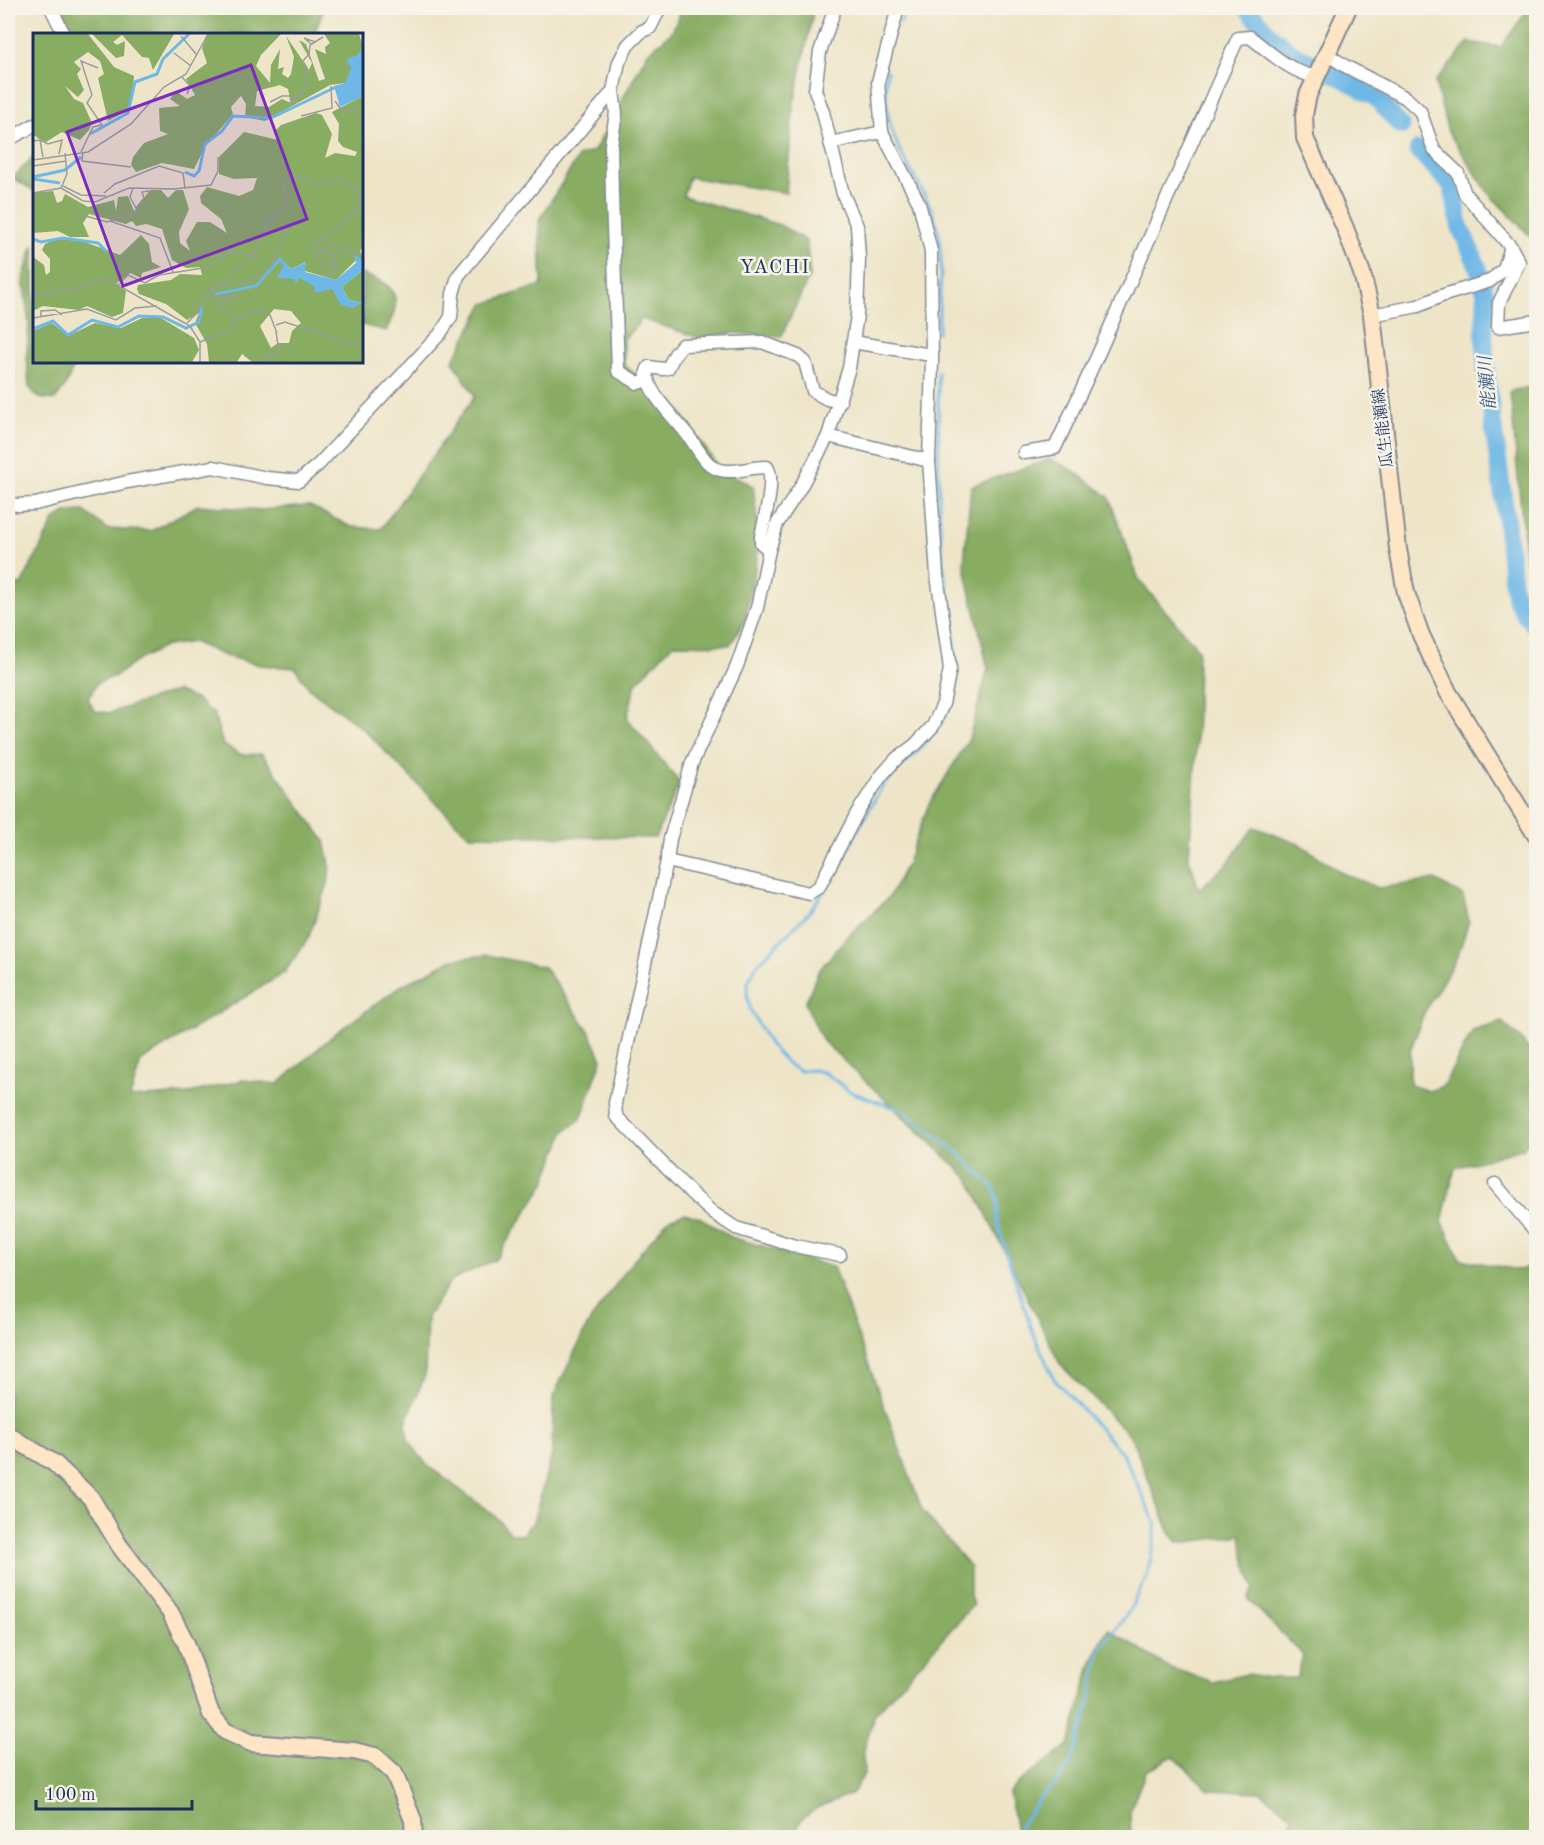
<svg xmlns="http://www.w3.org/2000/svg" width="1544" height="1845" viewBox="0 0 1544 1845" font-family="'Old Standard TT','Noto Serif JP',serif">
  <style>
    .forest { fill: #87ac62; stroke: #516e60; stroke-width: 1.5 }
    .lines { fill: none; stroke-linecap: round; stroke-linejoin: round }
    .stream { stroke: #6eb7e6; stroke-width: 3 }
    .river { stroke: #6eb7e6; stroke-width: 18 }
    .street-casing { stroke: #848a93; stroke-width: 15 }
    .secondary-casing { stroke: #848a93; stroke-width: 20 }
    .street { stroke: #fff; stroke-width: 12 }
    .secondary { stroke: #fde5c5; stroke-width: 16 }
    .labels { text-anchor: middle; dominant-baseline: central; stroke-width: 5; stroke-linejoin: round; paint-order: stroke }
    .street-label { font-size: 16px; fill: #1b2f5e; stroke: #f7f3e8 }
    .water-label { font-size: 18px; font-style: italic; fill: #345887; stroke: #f7f3e8 }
    .quarter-label { font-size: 20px; letter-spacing: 1.5px; fill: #1b2f5e; stroke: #f7f3e8 }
    .inset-river { fill: none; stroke: #6eb7e6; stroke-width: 3 }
    .inset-road { fill: none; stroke: #9a9c9e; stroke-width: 1.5 }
    .view { fill: #7b2cbf; fill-opacity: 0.15; stroke: #7b2cbf; stroke-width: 3 }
    .inset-edge { fill: none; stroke: #1b2f5e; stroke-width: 3 }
  </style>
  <rect width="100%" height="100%" fill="#f7f3e8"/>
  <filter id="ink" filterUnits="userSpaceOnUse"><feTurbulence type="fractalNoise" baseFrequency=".0167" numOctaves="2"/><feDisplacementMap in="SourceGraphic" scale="12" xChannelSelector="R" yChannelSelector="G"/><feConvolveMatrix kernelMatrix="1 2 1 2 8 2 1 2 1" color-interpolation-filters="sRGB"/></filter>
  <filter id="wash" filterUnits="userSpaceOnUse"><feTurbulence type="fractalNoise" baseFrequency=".008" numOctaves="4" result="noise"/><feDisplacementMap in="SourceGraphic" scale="24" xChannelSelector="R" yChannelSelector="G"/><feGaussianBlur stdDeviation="1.35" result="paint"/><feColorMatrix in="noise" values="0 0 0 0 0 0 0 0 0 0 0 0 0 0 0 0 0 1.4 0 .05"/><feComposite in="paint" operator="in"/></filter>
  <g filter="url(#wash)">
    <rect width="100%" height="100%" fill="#eee5c8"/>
    <g class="forest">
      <polygon points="60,8 324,8 314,34 71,34"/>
      <polygon points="683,8 814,8 793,108 786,193 689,177 683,196 780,225 806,241 810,275 781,337 734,333 699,338 642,319 624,339 624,365 674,403 718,467 753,486 760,543 745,620 730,645 673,644 636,683 627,718 680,783 655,838 470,835 458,825 363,729 309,688 295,668 260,665 225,656 193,642 166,646 140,659 115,676 97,683 88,699 95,711 109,713 176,691 197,700 214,714 223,745 242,755 262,754 325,841 330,865 328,884 308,939 284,973 141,1061 130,1098 186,1094 243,1080 278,1084 337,1032 401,986 453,959 487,955 544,967 589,1031 602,1059 581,1119 565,1131 544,1185 495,1260 451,1280 427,1317 425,1375 406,1423 408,1440 427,1465 495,1516 510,1533 522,1535 533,1522 552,1454 553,1397 588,1324 632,1262 669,1219 685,1213 701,1218 731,1237 833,1267 922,1510 970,1567 970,1595 973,1605 874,1715 863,1753 864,1774 853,1793 817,1808 801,1820 794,1837 8,1837 8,583 21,585 55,519 68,512 84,511 107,529 151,531 198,505 261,510 310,506 351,527 381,529 475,396 453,361 484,304 542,285 539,220 579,156 594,151 648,52 671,33"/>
      <polygon points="1529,8 1536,8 1536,242 1490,195 1448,132 1435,82 1469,42 1501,47"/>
      <polygon points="34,156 34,191 13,178"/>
      <polygon points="34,244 34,362 76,362 64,388 55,400 39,398 29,387 27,356 29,324 23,278"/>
      <path d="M362,274C369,277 382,281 388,286C402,299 393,317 386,331L362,325Z"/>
      <polygon points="1536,386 1536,608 1533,598 1525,552 1510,391"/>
      <polygon points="1050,459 1072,470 1109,497 1139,580 1198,649 1196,753 1189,858 1199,889 1228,863 1254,827 1301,845 1344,874 1379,888 1435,880 1463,896 1469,921 1458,955 1424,1013 1410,1051 1410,1085 1429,1091 1443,1086 1473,1031 1502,1022 1520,1038 1536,1058 1536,1134 1522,1149 1455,1168 1442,1221 1460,1259 1518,1270 1536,1266 1536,1837 1286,1837 1293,1816 1261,1792 1209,1790 1173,1756 1146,1771 1130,1811 1131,1837 1017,1837 1009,1793 1019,1782 1069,1745 1092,1661 1108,1629 1168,1667 1213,1682 1247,1674 1271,1678 1297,1678 1303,1655 1248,1599 1254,1588 1244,1557 1241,1535 1179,1543 1170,1533 1131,1437 1060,1364 969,1179 823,1041 805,1003 818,972 844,940 889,897 907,863 928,806 969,739 988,669 964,563 971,486"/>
    </g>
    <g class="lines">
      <g class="stream">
        <polyline points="900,24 905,8"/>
        <path d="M887,71C884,93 887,119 895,139C907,171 931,197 938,231C944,264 939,299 938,332"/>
        <polyline points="938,372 939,509 943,564 955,639 957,672 952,704 938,728 919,750 883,785 856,833 838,870 810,911 756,966 748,982 747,996 750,1009 769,1044 788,1064 799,1071 814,1070 825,1073 851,1092 903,1111 954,1149 994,1188 998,1202 997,1217 1001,1237 1033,1333 1054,1379 1123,1454 1155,1522 1155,1537 1147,1576 1128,1613 1100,1649 1089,1706 1071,1763 1054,1785 1040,1798 1019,1827 1014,1838"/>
      </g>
      <g class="river">
        <polyline points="1247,8 1270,35 1291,52 1335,74 1375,97 1401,126"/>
        <polyline points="1418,150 1452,186 1460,227 1478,267 1486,296 1484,332 1486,374 1506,518 1512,578 1516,599 1524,614 1536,627"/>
      </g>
    </g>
  </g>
  <g filter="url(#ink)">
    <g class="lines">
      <g class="street-casing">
        <g id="street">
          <polyline points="51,8 64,34"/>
          <polyline points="835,8 820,52 815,90 823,112 843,194 857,226 859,258 857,315 849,368 828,436 800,488 777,524 769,550 757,608 737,666 692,763 670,839 667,861 615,1103 616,1116 692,1194 713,1213 736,1228 795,1246 840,1255"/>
          <polyline points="1327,54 1345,66 1406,98 1420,111 1434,150 1458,173 1465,194 1511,247 1519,262 1499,303 1498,327 1536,321"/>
          <polyline points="8,140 34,125"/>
          <polyline points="830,143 882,132 878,82 898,8"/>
          <polyline points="1372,315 1418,306 1441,296 1490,281 1504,269 1511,247"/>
          <polyline points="853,342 931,355"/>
          <polyline points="648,380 638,383 618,371 612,196 611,145 616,113 613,91 619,62 628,45 642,31 650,28 660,8"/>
          <polyline points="828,436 929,461"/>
          <path d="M1024,453L1055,448L1096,359L1238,38L1250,37C1271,53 1290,72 1316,77"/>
          <polyline points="8,503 17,505 35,504 127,482 213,467 267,478 299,481 319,464 440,334 451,317 453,294 458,276 613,91"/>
          <path d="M769,550L761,543V536C764,521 776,479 767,467C751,466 736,474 720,470C704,466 696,444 686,433C673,416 655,401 648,380C646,375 646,371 649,367L663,369L668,368L675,354L682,345L762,342L798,356L805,362L813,391L827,399L840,402"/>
          <polyline points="667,861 809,893 819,887 857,813 881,776 897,758 915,745 933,726 943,704 950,669 937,575 929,461 932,362 931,251 919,203 882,132"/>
          <polyline points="1495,1184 1536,1232"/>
        </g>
      </g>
      <g class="secondary-casing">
        <g id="secondary">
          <polyline points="1348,8 1308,95 1304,115 1305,138 1345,228 1362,273 1372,315 1398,549 1406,593 1421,635 1448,692 1536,835"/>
          <polyline points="8,1435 54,1463 91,1498 119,1545 170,1612 186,1643 211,1714 225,1731 251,1743 354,1751 375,1756 394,1773 413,1820 414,1838"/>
        </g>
      </g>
      <use href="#street" class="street"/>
      <use href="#secondary" class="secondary"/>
    </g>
  </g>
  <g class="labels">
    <g class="street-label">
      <text transform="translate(1384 428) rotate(-97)">瓜生能瀬線</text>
    </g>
    <g class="water-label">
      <text transform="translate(1488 383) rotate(-95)">能瀬川</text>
    </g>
    <g class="quarter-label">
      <text x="775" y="268">YACHI</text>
    </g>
  </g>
  <g transform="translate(33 33)">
    <rect width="330" height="330" fill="#eee5c8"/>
    <path d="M0,1H55L81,34L101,43L97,76L75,88L65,45L71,41L67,28L55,19L41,29L48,36L44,41L51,57L45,64L32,53L41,66L50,70L59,90L56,97L47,107L29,99L13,109L6,106L0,101ZM59,1H141L120,37L116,25L109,24L89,2L80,9L84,12L92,8L91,23L83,25ZM174,1H248L228,22L223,33L237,50L238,32L247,16L245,36L251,34L249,41L255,45L258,41L261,24L253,3L276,37L279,30L266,7L273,11L286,48L292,46L282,16L293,21L292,14L297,10L291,1H326L330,13L312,50L297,52L232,88L212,84L213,71L208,63L198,74L200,81L172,114L161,136L129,130L103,139L98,132L100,124L111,110L135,101L127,98L126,75L147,73L137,66L143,58L154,66L162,62L153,46L174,30L169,15ZM247,52L255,56L258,70L249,66L236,74L222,73L224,58ZM330,63V213L327,218L330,227L325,225L303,247L272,238V229L259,236L253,231L244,245H267L299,256L317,272L329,270L316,267L309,254L330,237V329H219L209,321L204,329H176L174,311L162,290L166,280L154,287L133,271L106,261L104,256L105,252L138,247L147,241L169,242L167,234L153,235L139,227L129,196L113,191L103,193L99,188L93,191L56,181L50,190L56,204H37L25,198L0,200V160L20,158L24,170L29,168L32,161L55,174L81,167L83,178L85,164L95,163L101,178L117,157H128L135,165L143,157H150L156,176L146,199L147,210L157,218L153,208L164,189H177L194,200L188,186L168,170L167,163L174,154L206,163L220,157L224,145L201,146L186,141V124L211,99L245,107L243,97L248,92L283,80L289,82L299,101L292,125L302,120L322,123L324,119L310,114L305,108L306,91L299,79ZM241,276L258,278L268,290L259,298L256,310H245L238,315L227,293ZM108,202L116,211L119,229L128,234L109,240L108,245L97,240L83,251L93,258L90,280L79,284L54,273L46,277L10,273L0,278V224L11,232L13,242L17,239V226L9,217L12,211L23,206L49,208L87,222ZM109,285H128L161,305L166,317L159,329H0V298L19,290L35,303L62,290L88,295Z" fill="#87ac62" fill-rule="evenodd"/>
    <path d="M330,13V63L307,74L301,53L312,50L318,35L313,27L326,21ZM321,222L330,226V237L309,254L316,267L329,270L320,275L308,272L299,256L282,260V254L267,245L263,250L261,246L244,245L252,229L259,236L273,229L272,239L303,247L323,230Z" fill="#6eb7e6"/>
    <path class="inset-river" d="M57,101L95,80L102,49L124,41L130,26L156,1M152,139L161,143L166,138L172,111L189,98L200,83L238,85L303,54M0,144L32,137L48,124M0,146L27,150M0,206L8,209L30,205L65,210L73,218M182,261L223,253L247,226L251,231M0,296L20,288L35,302L59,287L85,294L106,283L130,284L153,295L166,289L169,274"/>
    <path class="inset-road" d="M148,3L163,21M278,11L271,5L282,9M141,20L158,33M149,44L157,53L154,61M302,68L309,78L323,77L330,82M237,69L249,63H257L258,70L261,64L270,62L274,35L270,28L276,21L277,12L290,4M268,83L299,75L298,53M7,107L15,111L29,107L26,121M0,108L7,107L10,124M48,119L60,94L69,92L54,70L59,62L48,28L65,35M50,119L49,128L98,134M0,127L55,119L98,91L131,54L153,41L175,1M0,133L33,128M30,153L48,162L73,163M28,155L50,168L62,169L96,155L141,156L178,152L185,138V124M100,155L97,164L103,175L111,165L109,159L116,158M0,160L28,155L34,141L32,120M71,160L82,151L126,133L150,140L152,155M42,180L74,189L105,178V174M77,188L127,205L140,239M304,232L290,231L279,213L325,178L327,160M292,242L306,236L300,229L304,222L289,219L296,210L330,223M85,252L95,242L112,250L126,242L176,234L194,220L222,222M0,259L13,261L54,253L65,246L76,247L157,293L167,309V329M8,284V278L22,277L29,282M0,285L54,276L83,287L102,275L124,273M154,290L165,279L170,266L184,253L214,250L237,235L256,192M243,292L252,289L321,312L330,310M244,300L237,282L226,276L211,284L199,283L186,273L192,267H202L204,262L178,264V257L220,225L236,189L254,168L251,152L256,146L266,143L286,152L306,146L330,161M167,309L197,297L204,285M226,329L246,318L243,299"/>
    <path class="view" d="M218,32L274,186L90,253L34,99Z"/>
    <rect width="330" height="330" class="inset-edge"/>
  </g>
  <rect width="1544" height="1845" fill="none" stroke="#f7f3e8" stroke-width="30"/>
  <path d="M36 1800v9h156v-9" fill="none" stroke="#1b2f5e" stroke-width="3"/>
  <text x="45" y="1800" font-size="18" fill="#1b2f5e" stroke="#f7f3e8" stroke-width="4.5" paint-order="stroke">100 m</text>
</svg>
